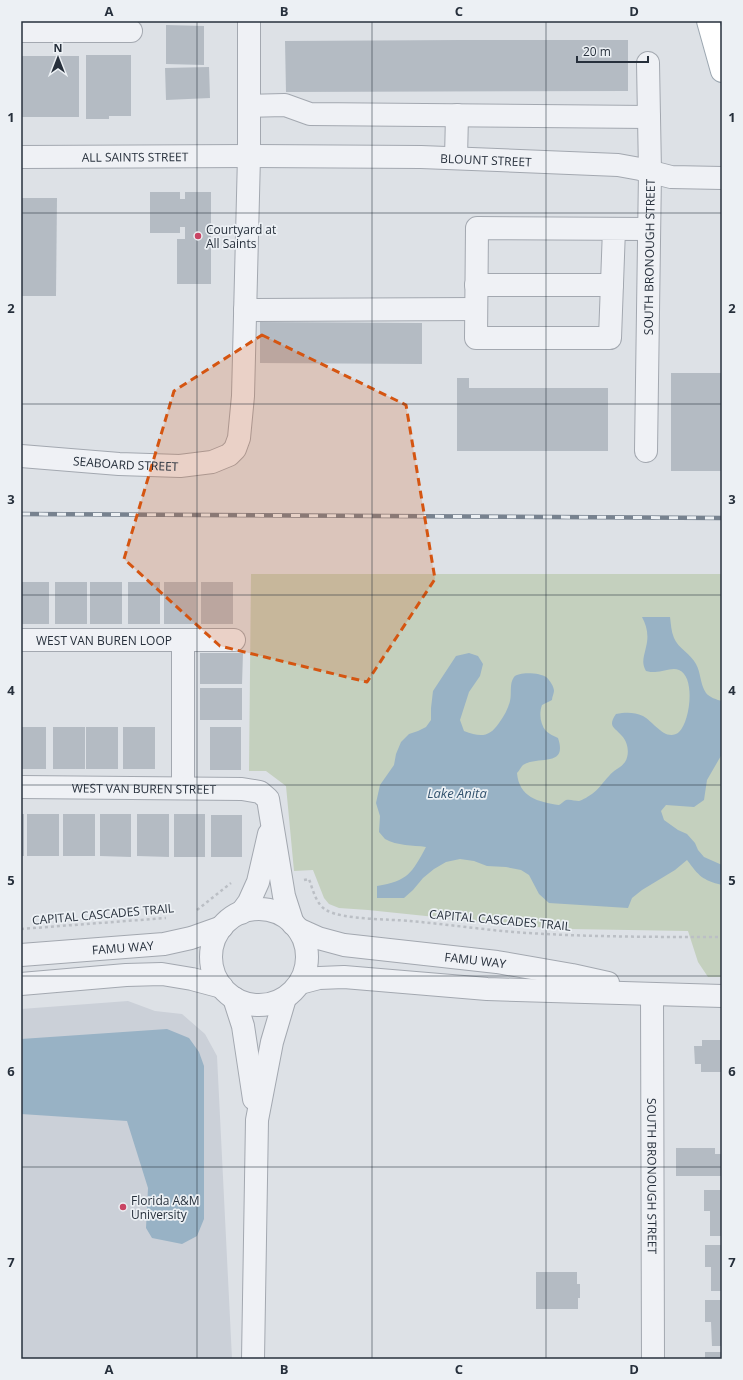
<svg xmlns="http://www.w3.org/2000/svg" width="743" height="1380" viewBox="0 0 743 1380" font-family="'Open Sans',sans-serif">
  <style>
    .built { fill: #cbd0d8 }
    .green { fill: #c4d0be }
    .water { fill: #98b2c5 }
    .building { fill: #b4bbc3 }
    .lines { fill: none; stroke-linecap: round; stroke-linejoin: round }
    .minor-casing { stroke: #a3a8b0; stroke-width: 24 }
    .major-casing { stroke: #9ca7b1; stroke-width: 24 }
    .path { stroke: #bbbfc5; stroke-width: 2.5; stroke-dasharray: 3 3; stroke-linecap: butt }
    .minor { stroke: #eff1f5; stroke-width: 22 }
    .major { stroke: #fff; stroke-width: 22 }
    .rail-casing { stroke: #77828f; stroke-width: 4.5 }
    .rail { stroke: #ecf0f4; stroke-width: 3; stroke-dasharray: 9; stroke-linecap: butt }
    .marked { fill: #d55511; fill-opacity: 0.2; stroke: #d55511; stroke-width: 3; stroke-dasharray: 8 5; stroke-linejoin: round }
    .grid { fill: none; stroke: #27303c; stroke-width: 1; stroke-opacity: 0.55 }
    .poi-dot { fill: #c94464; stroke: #ecf0f4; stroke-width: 1.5 }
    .labels { text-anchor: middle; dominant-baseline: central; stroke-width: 3.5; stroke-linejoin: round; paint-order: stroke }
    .street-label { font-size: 12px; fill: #27303c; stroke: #ecf0f4 }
    .poi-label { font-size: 12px; fill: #27303c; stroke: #ecf0f4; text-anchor: start }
    .water-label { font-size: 13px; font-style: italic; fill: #33536e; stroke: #ecf0f4 }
    .neatline { fill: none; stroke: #27303c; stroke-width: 1.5 }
    .grid-label { font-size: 13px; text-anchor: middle; font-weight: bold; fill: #27303c }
  </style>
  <rect width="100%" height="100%" fill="#dde1e6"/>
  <polygon class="built" points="128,1001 155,1011 182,1014 205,1034 217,1056 232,1359 21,1359 21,1009"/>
  <polygon class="green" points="251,574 722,574 722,977 708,977 698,962 688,931 569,929 521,926 368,910 339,908 329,904 324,898 313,870 294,871 286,786 266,771 249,771"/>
  <g class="water">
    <path d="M642,617H670C671,624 671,631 674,638C678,648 691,654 696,664C701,673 700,684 706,693C709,697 717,700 722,701V754L707,780L704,800L694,807L666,805L661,811L664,820L678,830L687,834L695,843L698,850L704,857L722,865V885C702,880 699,876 687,860L675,870L642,890L632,898L628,908L549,903L539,894L529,875L521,870L506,867L487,866L474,861L460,859L446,862L434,869L423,878L413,890L404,898H377V886C408,881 412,873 426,847C413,845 397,846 385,839C383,837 381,834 379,832L380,816L376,803L380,785L394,765L396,754L401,742L409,734L418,731L426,727L431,720V708L433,691L456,656L469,653L478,656L483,664L480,676L469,692L460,720L464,731C480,737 489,738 499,723C504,716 508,709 510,701C512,693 509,684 514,677C519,671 541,673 546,677C550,680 554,687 554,691C554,693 552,697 552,700L542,705C539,713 540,724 546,731C549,734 554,736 558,738C568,768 538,755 523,765C521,767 519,771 517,773C519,797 538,802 559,805C561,804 564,801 566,800C570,799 575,801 579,801C583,800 589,796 592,794C599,789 603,782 609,776C613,770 621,768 625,762C630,754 628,742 622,736C615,727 607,727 616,714C626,712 634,712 643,716C653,721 666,743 679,732C690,722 696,677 679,670C672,667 663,672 655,672C652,672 649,672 646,671C641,662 644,657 646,647C649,636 647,626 642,617Z"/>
    <polygon points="167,1029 189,1038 199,1052 204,1066 204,1219 197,1236 182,1244 152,1238 146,1228 148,1188 127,1121 21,1114 21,1039"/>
  </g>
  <g class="building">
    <polygon points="166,25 204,26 204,65 166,64"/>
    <polygon points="459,40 628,40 628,91 286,92 285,41"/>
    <polygon points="86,55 131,55 131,116 109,116 109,119 86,119"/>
    <rect x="21" y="56" width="58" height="61"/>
    <polygon points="209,67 210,98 166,100 165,68"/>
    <polygon points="150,192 180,192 180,199 185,199 185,192 211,192 211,284 177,284 177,239 185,239 185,227 180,227 180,233 150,233"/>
    <polygon points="21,198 57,198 56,296 21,296"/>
    <polygon points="260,322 422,323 422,364 260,363"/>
    <rect x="671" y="373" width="51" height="98"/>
    <polygon points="457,378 469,378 469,388 608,388 608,451 457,451"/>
    <rect x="21" y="582" width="28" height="42"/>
    <rect x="55" y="582" width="32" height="42"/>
    <rect x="90" y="582" width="32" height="42"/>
    <rect x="128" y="582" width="32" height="42"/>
    <rect x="164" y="582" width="32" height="42"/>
    <rect x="201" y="582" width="32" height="42"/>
    <polygon points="200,653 243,653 242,684 200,684"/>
    <rect x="200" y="688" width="42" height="32"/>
    <rect x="21" y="727" width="25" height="42"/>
    <rect x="53" y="727" width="32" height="42"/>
    <rect x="86" y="727" width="32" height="42"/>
    <rect x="123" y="727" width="32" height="42"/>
    <rect x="210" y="727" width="31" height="43"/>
    <rect x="21" y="814" width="3" height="42"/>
    <rect x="27" y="814" width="32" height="42"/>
    <rect x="63" y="814" width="32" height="42"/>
    <polygon points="100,814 131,814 131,857 100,856"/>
    <polygon points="137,814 169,814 169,857 137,856"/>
    <rect x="174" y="814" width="31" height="43"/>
    <rect x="211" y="815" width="31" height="42"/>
    <polygon points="702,1040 722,1040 722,1072 701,1072 701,1064 695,1064 694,1046 702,1046"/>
    <polygon points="676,1148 715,1148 715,1154 722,1154 722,1176 676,1176"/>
    <polygon points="704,1190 722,1190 722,1236 710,1236 710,1211 704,1211"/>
    <polygon points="705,1245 722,1245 722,1291 711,1291 711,1267 705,1267"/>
    <polygon points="536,1272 577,1272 577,1284 580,1284 580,1298 578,1298 578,1309 536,1309"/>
    <polygon points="705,1300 722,1300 722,1346 712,1346 711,1322 705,1322"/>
    <rect x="705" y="1352" width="17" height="7"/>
  </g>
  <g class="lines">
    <g class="minor-casing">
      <g id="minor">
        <polyline points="21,31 131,31"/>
        <polyline points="249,106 285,105 310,114 649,117"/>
        <path id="s1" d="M21,157L249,156L421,157L618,165L640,169L671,177L722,178"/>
        <polyline points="456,158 457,115"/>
        <polyline points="614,229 610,338 476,338 477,228 649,229"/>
        <polyline points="476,285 612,285"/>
        <polyline points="245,310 476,309"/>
        <path id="s2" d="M646,451L650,172L648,63"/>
        <path id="s3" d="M21,456L119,464L180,466L212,462L229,455L235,449L239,438L243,396L249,156V21"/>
        <path id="s4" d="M21,640H183V788"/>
        <polyline points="183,640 234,640"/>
        <path id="s5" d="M21,787L242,789L260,792L268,799L284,896L293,924"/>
        <circle cx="259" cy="957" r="48"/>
        <polyline points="241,913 249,902 258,882 269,834"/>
        <path id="s6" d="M298,929L318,938L344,945L497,962L572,975L608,983"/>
        <path id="s7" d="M21,955L164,944L191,938L222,927"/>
        <polyline points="300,983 319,978 344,977 487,989 722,996"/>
        <polyline points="21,984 126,975 162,974 192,979 222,987"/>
        <path id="s8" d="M652,994L653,1359"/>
        <polyline points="234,998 243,1026 254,1099"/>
        <polyline points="253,1359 257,1120 272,1042 285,998"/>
      </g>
    </g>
    <g class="major-casing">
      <polyline id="major" points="708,21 722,71"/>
    </g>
    <g class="path">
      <path d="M304,880L309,879C313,890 316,904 326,910C343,920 390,919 410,921C444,924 479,929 513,932C582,937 652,937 722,937"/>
      <polyline points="197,910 231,883"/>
      <polyline points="21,929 166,918"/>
    </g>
    <use href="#minor" class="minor"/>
    <use href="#major" class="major"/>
    <g class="rail-casing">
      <polyline id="rail" points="21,514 722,518"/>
    </g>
    <use href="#rail" class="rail"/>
  </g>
  <path class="marked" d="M262,335L406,405L435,579L367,682L220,646L124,559L174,391Z"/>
  <path class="grid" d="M197,21V1359M372,21V1359M546,21V1359M21,213H722M21,404H722M21,595H722M21,785H722M21,976H722M21,1167H722"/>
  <g class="poi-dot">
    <circle cx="198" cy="236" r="4"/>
    <circle cx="123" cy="1207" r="4"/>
  </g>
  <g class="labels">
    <g class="street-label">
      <text stroke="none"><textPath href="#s1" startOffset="114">ALL SAINTS STREET</textPath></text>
      <text stroke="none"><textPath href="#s1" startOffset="465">BLOUNT STREET</textPath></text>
      <text stroke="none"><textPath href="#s2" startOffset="194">SOUTH BRONOUGH STREET</textPath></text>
      <text stroke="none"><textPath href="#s3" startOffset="105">SEABOARD STREET</textPath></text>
      <text stroke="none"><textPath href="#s4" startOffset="83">WEST VAN BUREN LOOP</textPath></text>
      <text stroke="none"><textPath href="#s5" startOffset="123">WEST VAN BUREN STREET</textPath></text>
      <text transform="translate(103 914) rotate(-5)">CAPITAL CASCADES TRAIL</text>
      <text transform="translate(500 920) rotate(5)">CAPITAL CASCADES TRAIL</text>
      <text stroke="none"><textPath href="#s7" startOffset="102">FAMU WAY</textPath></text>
      <text stroke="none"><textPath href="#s6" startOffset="181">FAMU WAY</textPath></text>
      <text stroke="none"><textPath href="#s8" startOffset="182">SOUTH BRONOUGH STREET</textPath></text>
    </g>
    <g class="poi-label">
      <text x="206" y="229">Courtyard at<tspan x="206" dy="14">All Saints</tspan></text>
      <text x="131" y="1200">Florida A&amp;M<tspan x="131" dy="14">University</tspan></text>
    </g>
    <g class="water-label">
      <text x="457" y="793">Lake Anita</text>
    </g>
  </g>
  <rect width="743" height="1380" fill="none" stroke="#ecf0f4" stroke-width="44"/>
  <g transform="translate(58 58)" stroke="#ecf0f4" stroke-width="3" paint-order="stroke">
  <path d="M0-3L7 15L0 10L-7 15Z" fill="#27303c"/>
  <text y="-6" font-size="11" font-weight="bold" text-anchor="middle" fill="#27303c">N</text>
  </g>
  <path d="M577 56v6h71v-6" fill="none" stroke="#27303c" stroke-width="2"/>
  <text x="583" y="56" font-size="12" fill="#27303c" stroke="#ecf0f4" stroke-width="3" paint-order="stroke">20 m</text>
  <rect x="22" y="22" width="699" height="1336" class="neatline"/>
  <g class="grid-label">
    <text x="109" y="16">A</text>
    <text x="284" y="16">B</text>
    <text x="459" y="16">C</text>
    <text x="634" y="16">D</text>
    <text x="11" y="122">1</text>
    <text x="732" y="122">1</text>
    <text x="11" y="313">2</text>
    <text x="732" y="313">2</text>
    <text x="11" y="504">3</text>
    <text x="732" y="504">3</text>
    <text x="11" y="695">4</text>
    <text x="732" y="695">4</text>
    <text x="11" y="885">5</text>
    <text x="732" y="885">5</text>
    <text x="11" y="1076">6</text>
    <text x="732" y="1076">6</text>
    <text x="11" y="1267">7</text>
    <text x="732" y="1267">7</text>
    <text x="109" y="1374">A</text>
    <text x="284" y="1374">B</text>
    <text x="459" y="1374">C</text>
    <text x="634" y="1374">D</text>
  </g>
</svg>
